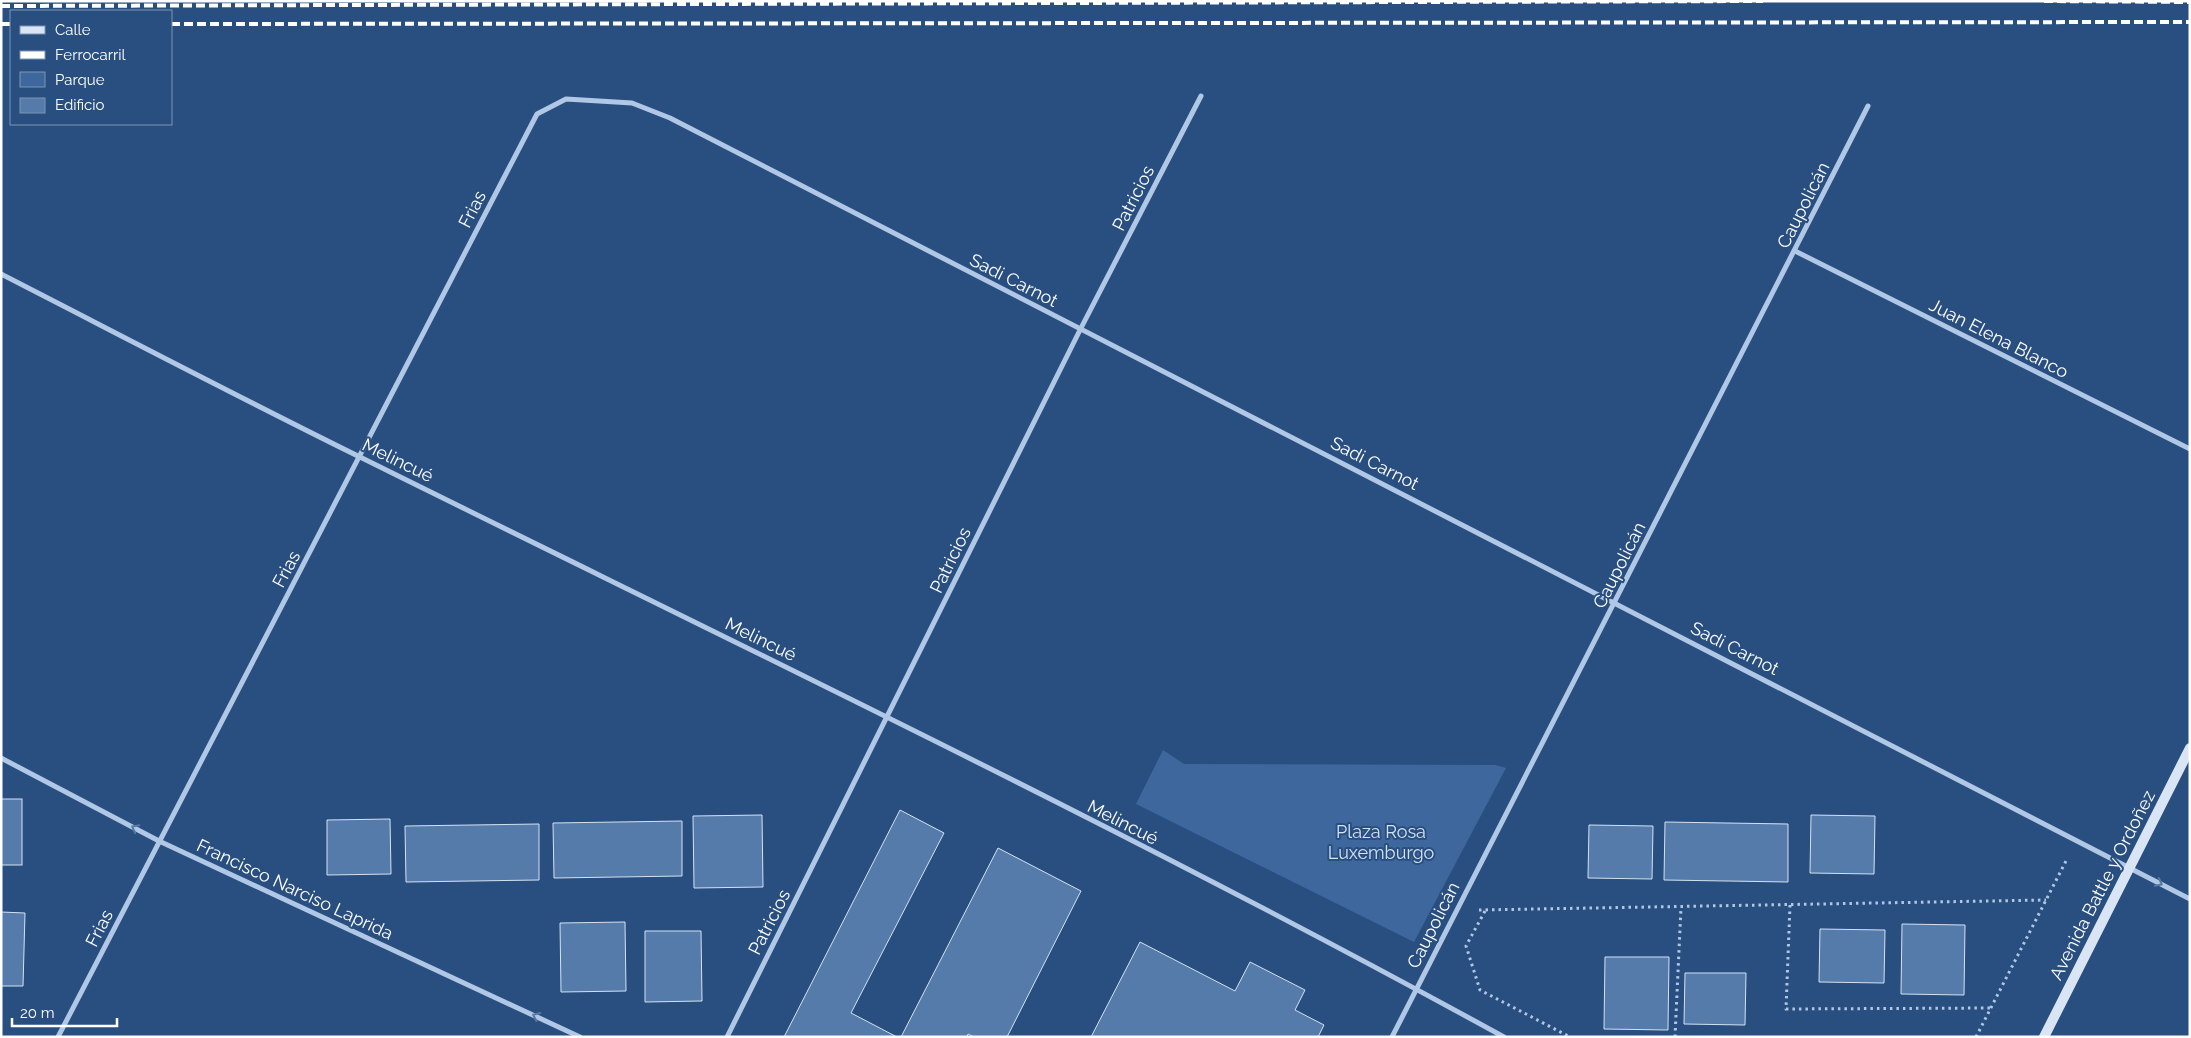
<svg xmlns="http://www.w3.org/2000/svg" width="2191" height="1038" viewBox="0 0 2191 1038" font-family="Raleway,sans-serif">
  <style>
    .green { fill: #3e689d }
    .building { fill: #557baa; stroke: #d3e2f4 }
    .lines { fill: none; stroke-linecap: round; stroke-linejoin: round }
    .path { stroke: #b0c8e5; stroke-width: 3; stroke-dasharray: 2.5 4; stroke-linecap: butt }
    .street { stroke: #b0c8e5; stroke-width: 5 }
    .secondary { stroke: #d9e5f5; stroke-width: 10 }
    .rail { stroke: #fff; stroke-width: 4; stroke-dasharray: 9 4; stroke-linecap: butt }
    .oneway { stroke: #5879a3 }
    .labels { text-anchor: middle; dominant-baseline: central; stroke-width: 4; stroke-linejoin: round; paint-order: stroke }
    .street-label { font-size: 18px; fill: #fff; stroke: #294f80 }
    .park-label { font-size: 18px; fill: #d3e2f4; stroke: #294f80 }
  </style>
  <rect width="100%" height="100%" fill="#294f80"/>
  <polygon class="green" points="1163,750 1184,764 1495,765 1506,768 1414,942 1136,804"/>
  <g class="building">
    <rect x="1" y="799" width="21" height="66"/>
    <polygon points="900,810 944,833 851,1013 897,1037 784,1037"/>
    <polygon points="762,815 763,887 694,888 693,816"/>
    <polygon points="1811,815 1875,816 1874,874 1810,873"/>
    <polygon points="390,819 391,874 327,875 327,820"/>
    <polygon points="682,821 682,876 554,878 553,823"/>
    <polygon points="1665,822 1788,824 1788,882 1664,880"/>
    <polygon points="539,824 539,880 406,882 405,826"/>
    <polygon points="1589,825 1653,826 1652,879 1588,878"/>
    <polygon points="998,848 1081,891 1007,1037 974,1037 968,1034 967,1037 901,1037"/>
    <polygon points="1,912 25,913 23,986 1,986"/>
    <polygon points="625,922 626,991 561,992 560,923"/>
    <polygon points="1902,924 1965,925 1964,995 1901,994"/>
    <polygon points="1820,929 1885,930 1884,983 1819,982"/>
    <polygon points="645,931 701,931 702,1001 645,1002"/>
    <polygon points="1140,942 1235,991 1250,962 1305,990 1295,1010 1324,1025 1318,1037 1091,1037"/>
    <polygon points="1605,957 1669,957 1668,1030 1604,1029"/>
    <polygon points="1685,973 1746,973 1745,1025 1684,1024"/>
  </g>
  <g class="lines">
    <g class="path">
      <polyline points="1790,905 1786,1009 1990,1008"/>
      <polyline points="1479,910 2046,900"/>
      <polyline points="1485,911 1466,946 1480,990 1570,1037"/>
      <polyline points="1675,1037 1681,907"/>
      <polyline points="1976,1037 2067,859"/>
    </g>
    <g class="street">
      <polyline points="1795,251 2190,449"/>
      <path d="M1,274C122,336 242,399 364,459C745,648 1131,832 1504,1037"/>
      <polyline points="1,758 159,841 580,1037"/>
      <path d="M58,1037L537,114L566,99L632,103L670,118C1176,379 1685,635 2190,899"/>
      <polyline points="727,1037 1080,330 1201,96"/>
      <polyline points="1392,1037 1868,106"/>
    </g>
    <polyline class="secondary" points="2044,1037 2190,748"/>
    <g class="rail">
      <polyline points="2044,1 2190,2"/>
      <polyline points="1,6 1763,1"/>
      <polyline points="1,24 11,24"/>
      <polyline points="171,24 2190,22"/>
    </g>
  </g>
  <defs><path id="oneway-chevron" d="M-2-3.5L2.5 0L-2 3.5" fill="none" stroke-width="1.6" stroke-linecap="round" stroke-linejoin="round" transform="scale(1.25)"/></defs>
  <g class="oneway">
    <use href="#oneway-chevron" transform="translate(135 828) rotate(-152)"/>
    <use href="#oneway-chevron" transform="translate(2159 883) rotate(28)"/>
    <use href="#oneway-chevron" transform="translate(536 1016) rotate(-155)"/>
  </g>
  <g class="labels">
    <g class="street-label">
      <text transform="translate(1133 198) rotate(-63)">Patricios</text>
      <text transform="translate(1803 205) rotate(-63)">Caupolicán</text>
      <text transform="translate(472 209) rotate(-63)">Frias</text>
      <text transform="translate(1014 280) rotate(27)">Sadi Carnot</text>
      <text transform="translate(1999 338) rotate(27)">Juan Elena Blanco</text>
      <text transform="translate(398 460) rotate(26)">Melincué</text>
      <text transform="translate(1375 463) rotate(27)">Sadi Carnot</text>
      <text transform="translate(950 560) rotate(-64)">Patricios</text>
      <text transform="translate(1619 565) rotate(-63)">Caupolicán</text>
      <text transform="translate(286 569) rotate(-62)">Frias</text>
      <text transform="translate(761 639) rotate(26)">Melincué</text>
      <text transform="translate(1735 648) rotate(27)">Sadi Carnot</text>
      <text transform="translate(1123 822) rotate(27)">Melincué</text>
      <text transform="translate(2102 885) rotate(-63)">Avenida Battle y Ordoñez</text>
      <text transform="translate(295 889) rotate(25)">Francisco Narciso Laprida</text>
      <text transform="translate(769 922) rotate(-63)">Patricios</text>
      <text transform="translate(1433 925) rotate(-63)">Caupolicán</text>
      <text transform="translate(99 928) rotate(-63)">Frias</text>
    </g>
    <g class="park-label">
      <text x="1381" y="831">Plaza Rosa<tspan x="1381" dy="21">Luxemburgo</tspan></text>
    </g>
  </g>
  <rect width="2191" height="1038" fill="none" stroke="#ffffff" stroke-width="5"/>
  <rect x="10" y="10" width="162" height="115" fill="#294f80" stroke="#7f95b3"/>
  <rect x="20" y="26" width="25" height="8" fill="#d9e5f5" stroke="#7f95b3"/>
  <text x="55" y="35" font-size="15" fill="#ffffff">Calle</text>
  <rect x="20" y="51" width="25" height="8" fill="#ffffff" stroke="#7f95b3"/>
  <text x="55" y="60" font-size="15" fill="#ffffff">Ferrocarril</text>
  <rect x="20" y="72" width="25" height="15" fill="#3e689d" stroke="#7f95b3"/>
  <text x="55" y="85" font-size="15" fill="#ffffff">Parque</text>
  <rect x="20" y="98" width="25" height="15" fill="#557baa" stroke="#7f95b3"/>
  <text x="55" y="110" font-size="15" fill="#ffffff">Edificio</text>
  <path d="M12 1018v8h105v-8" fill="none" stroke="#ffffff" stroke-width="2.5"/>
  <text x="20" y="1018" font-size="15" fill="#ffffff" stroke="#294f80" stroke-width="4" paint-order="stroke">20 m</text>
</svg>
